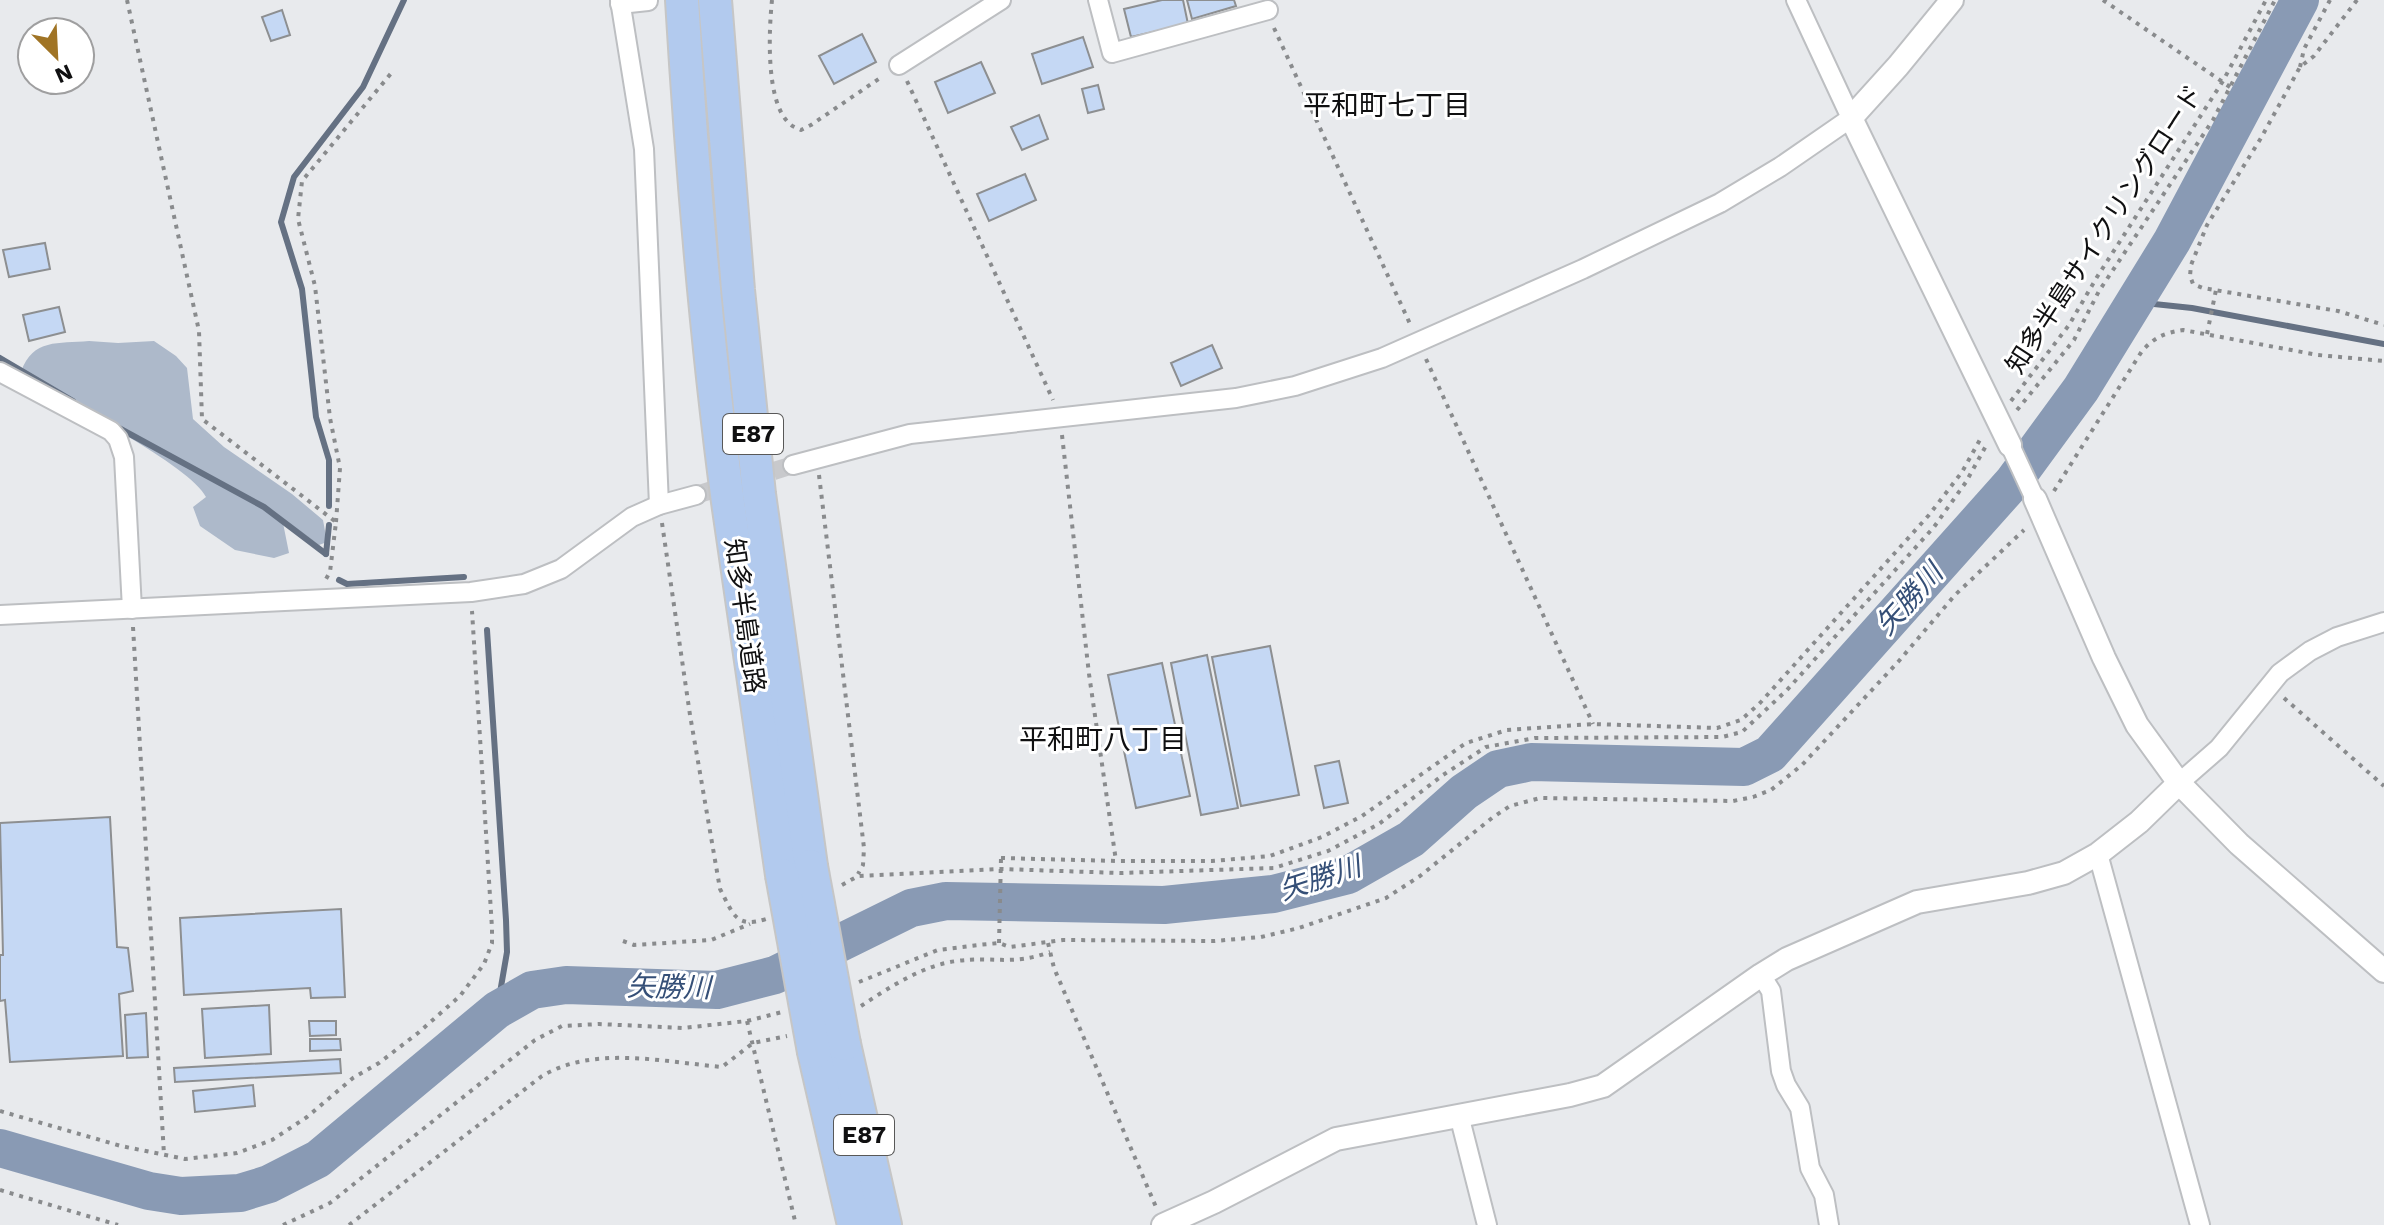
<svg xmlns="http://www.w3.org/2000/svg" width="2384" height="1225" viewBox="0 0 2384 1225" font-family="'Work Sans','Noto Sans JP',sans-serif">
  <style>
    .green { fill: #adb9ca }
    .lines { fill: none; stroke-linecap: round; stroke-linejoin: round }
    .stream { stroke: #657183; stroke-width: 6 }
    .river { stroke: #899ab4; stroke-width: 38 }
    .building { fill: #c5d8f4; stroke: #8d8f91; stroke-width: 2 }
    .minor-tunnel { stroke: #c8c9cc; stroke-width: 18; stroke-dasharray: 18 9; stroke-linecap: butt }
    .minor-casing { stroke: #bdbfc2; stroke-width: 22 }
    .tertiary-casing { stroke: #bdbfc2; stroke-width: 26 }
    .motorway-casing { stroke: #c6c6c6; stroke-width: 36 }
    .path { stroke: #898b8d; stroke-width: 4; stroke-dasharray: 4 6; stroke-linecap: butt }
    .minor { stroke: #fff; stroke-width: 18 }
    .tertiary { stroke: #fff; stroke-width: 22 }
    .motorway { stroke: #b2caee; stroke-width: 32 }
    .motorway-bridge-casing { stroke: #c6c6c6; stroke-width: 36; stroke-linecap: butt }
    .path-bridge { stroke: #898b8d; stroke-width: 4; stroke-dasharray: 4 6; stroke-linecap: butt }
    .motorway-bridge { stroke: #b2caee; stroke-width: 32 }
    .labels { text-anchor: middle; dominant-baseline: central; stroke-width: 6; stroke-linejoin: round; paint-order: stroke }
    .shield { fill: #fff; stroke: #585858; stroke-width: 2 }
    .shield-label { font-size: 24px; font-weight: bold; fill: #101011 }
    .street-label { font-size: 26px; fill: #101011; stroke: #fff }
    .neighbourhood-label { font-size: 28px; fill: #101011; stroke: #fff }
    .water-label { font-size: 28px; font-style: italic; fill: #354f77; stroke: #fff }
  </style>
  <rect width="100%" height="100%" fill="#e8eaed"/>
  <path class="green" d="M89,341L118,343L154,341L176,356L187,368L193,419L224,447L292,494L323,520L327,542L319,545L282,518L289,553L274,558L235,550L200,526L193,507L206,497C191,466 66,402 31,382L21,372C33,338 58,344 89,341Z"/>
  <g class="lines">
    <g class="stream">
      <polyline points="2135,302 2192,308 2384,344"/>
      <polyline points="0,358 73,401"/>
      <polyline points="117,427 264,507 326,554"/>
      <polyline points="329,506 329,460 316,417 302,289 281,222 294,177 363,87 404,0"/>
      <polyline points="326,554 329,525"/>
      <polyline points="339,580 347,584 464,577"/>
      <polyline points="487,630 506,920 507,952 497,1010"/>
    </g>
    <polyline class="river" points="0,1148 149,1191 181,1196 240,1193 269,1184 318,1159 497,1010 532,990 566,985 717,990 775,975 911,908 946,901 1164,905 1273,894 1348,875 1411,839 1464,792 1498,769 1531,762 1744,767 1770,754 2013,482 2081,389 2172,241 2300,0"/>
  </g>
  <g class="building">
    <polygon points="1162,0 1183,0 1188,24 1131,37 1124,9"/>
    <polygon points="1187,0 1234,0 1236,6 1192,19"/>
    <polygon points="282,10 290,35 271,41 262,17"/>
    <polygon points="862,34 876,62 834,84 819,56"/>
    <polygon points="1083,37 1093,67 1042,84 1032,54"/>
    <polygon points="981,62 995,93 948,113 935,82"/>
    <polygon points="1098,85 1104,109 1088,113 1082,89"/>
    <polygon points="1039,115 1048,139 1022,150 1011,127"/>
    <polygon points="1025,174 1036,200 989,221 977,194"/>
    <polygon points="45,243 50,269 9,277 3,250"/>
    <polygon points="59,307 65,332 29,341 23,315"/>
    <polygon points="1212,345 1222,368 1181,386 1171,363"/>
    <polygon points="1270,646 1299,795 1241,806 1212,657"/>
    <polygon points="1207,655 1238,808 1201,815 1171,663"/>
    <polygon points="1162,663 1190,796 1136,808 1108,675"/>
    <polygon points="1339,761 1348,803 1324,808 1315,766"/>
    <polygon points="110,817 117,947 128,948 133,991 119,994 123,1056 10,1062 5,1000 0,1001 0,955 3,955 0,823"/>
    <polygon points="341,909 345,997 311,998 310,988 184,995 180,918"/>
    <polygon points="269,1005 271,1054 205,1058 202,1009"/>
    <polygon points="146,1013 148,1057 127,1058 125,1015"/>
    <polygon points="309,1021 336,1021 336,1035 310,1036"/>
    <polygon points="310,1039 340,1039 341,1050 310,1051"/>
    <polygon points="340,1059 341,1073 175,1082 174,1068"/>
    <polygon points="253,1085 255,1106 195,1112 193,1091"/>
  </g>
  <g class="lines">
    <polyline class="minor-tunnel" points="696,495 793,465"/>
    <g class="minor-casing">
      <g id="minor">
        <polyline points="620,0 644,149 659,505"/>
        <polyline points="1098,0 1112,53 1268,10"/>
        <polyline points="620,4 648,1"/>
        <polyline points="899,65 1001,0"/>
        <polyline points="0,372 111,431 118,439 124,457 132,609"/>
        <polyline points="2010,445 2035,499"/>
        <polyline points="793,465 910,434 1236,398 1295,386 1382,358 1583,269 1720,203 1780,167 1851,118 1796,0"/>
        <polyline points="0,615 471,592 524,584 561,569 632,517 659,505 696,495"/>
        <polyline points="2179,783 2219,748 2280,673 2310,651 2337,637 2384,622"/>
        <polyline points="2098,854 2200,1225"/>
        <polyline points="1761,975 1771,991 1781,1071 1786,1085 1800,1108 1810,1168 1824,1195 1829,1225"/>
        <polyline points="1459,1115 1487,1225"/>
      </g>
    </g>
    <g class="tertiary-casing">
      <g id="tertiary">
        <polyline points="1952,0 1898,66 1851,118 2010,445"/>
        <polyline points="2035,499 2104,658 2137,725 2179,783 2239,844 2384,971"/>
        <polyline points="1163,1225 1214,1202 1336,1139 1570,1095 1603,1086 1761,975 1787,959 1917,902 2028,883 2064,873 2098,854 2139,822 2179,783"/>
      </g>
    </g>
    <g class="motorway-casing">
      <g id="motorway">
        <path d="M682,0C692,168 706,336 728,502C745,627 764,751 782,875"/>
        <polyline points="715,0 738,290 759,494 811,866"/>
        <polyline points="844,1044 885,1225"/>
        <polyline points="814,1052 854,1225"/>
      </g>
    </g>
    <g class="path">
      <polyline points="127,0 199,331 202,419 336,522 330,572 326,579"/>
      <path d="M772,0C769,29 765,103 790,124C793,127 797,128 801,130L811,125L883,76"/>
      <polyline points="2103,0 2230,87"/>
      <polyline points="2357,0 2314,56 2300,67 2261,138 2207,225 2191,265 2190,276 2193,284 2203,288 2338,311 2384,325"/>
      <polyline points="1274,28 1411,326"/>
      <polyline points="2300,67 2304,49 2330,0"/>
      <polyline points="907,81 1053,400"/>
      <polyline points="2207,334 2216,290"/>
      <polyline points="1426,359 1593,724"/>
      <polyline points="2011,401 2069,325 2097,277 2223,81 2266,0"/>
      <polyline points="2017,410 2074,340 2099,291 2213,120 2275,0"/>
      <polyline points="1062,435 1089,674 1116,861"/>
      <polyline points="819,475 864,848 863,865 858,874"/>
      <path d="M2054,491L2142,351C2155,337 2164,333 2183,330L2318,355L2384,361"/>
      <polyline points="336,522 340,468 330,418 315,286 298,219 302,181 393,71"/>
      <path d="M662,523L690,715L720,889C733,913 735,929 766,919"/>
      <polyline points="133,627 164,1155"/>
      <polyline points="2284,698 2384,786"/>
      <polyline points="1001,858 1116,861 1212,861 1270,856 1322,837 1362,816 1466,743 1507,730 1593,724 1717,728 1741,720 1760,703 1929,515 1962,472 1982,436"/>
      <polyline points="842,885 858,876 1001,869 1120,873 1274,868 1328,851 1379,824 1443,775 1486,747 1535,738 1722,737 1742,732 1787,690 1934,527 1966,482 1987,444"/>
      <polyline points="623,941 634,945 711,940 750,924"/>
      <polyline points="1048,943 1054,968 1156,1207"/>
      <polyline points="859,982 938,950 978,945 999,943 1010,947 1063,940 1214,941 1261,937 1299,928 1386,898 1420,876 1492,818 1510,806 1540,798 1733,801 1753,797 1771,790 1802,765 1898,662 1955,595 2024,530"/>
      <path d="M861,1006C890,987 923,965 957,961C994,956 1011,966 1050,952"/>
      <polyline points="747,1021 796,1225"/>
      <polyline points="0,1111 121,1146 185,1159 237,1153 272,1140 307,1117 353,1078 379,1063 418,1033 460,996 484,964 492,943 492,928 472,611"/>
      <polyline points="0,1190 118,1225"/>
      <polyline points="283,1225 330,1203 535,1040 562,1026 599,1024 683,1028 747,1021 782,1012"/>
      <path d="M349,1225L542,1076C594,1045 664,1062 722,1067L753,1043L787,1036"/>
    </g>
    <use href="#minor" class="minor"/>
    <use href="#tertiary" class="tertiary"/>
    <use href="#motorway" class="motorway"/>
    <g class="motorway-bridge-casing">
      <g id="motorway-bridge">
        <polyline points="811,866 844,1044"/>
        <polyline points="782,875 814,1052"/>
      </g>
    </g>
    <polyline class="path-bridge" points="999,943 1001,858"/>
    <use href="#motorway-bridge" class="motorway-bridge"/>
  </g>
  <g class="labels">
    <g class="shield">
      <rect x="723" y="414" width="60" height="40" rx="6"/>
      <rect x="834" y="1115" width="60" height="40" rx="6"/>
    </g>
    <g class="shield-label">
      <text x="753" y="434">E87</text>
      <text x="864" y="1135">E87</text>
    </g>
    <g class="street-label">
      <text transform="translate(2104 229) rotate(-57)">知多半島サイクリングロード</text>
      <text transform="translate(745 616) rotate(82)">知多半島道路</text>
    </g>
    <g class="neighbourhood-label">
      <text x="1387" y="105">平和町七丁目</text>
      <text x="1103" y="739">平和町八丁目</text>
    </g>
    <g class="water-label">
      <text transform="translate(1909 599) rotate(-48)">矢勝川</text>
      <text transform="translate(1320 878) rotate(-18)">矢勝川</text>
      <text transform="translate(669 987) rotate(1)">矢勝川</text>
    </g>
  </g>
  <g transform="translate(56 56) rotate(156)"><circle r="38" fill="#ffffff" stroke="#9f9fa0" stroke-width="2"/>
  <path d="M0-6L14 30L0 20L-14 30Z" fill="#a07425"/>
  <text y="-12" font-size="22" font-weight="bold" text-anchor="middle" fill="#101011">N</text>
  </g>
</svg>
